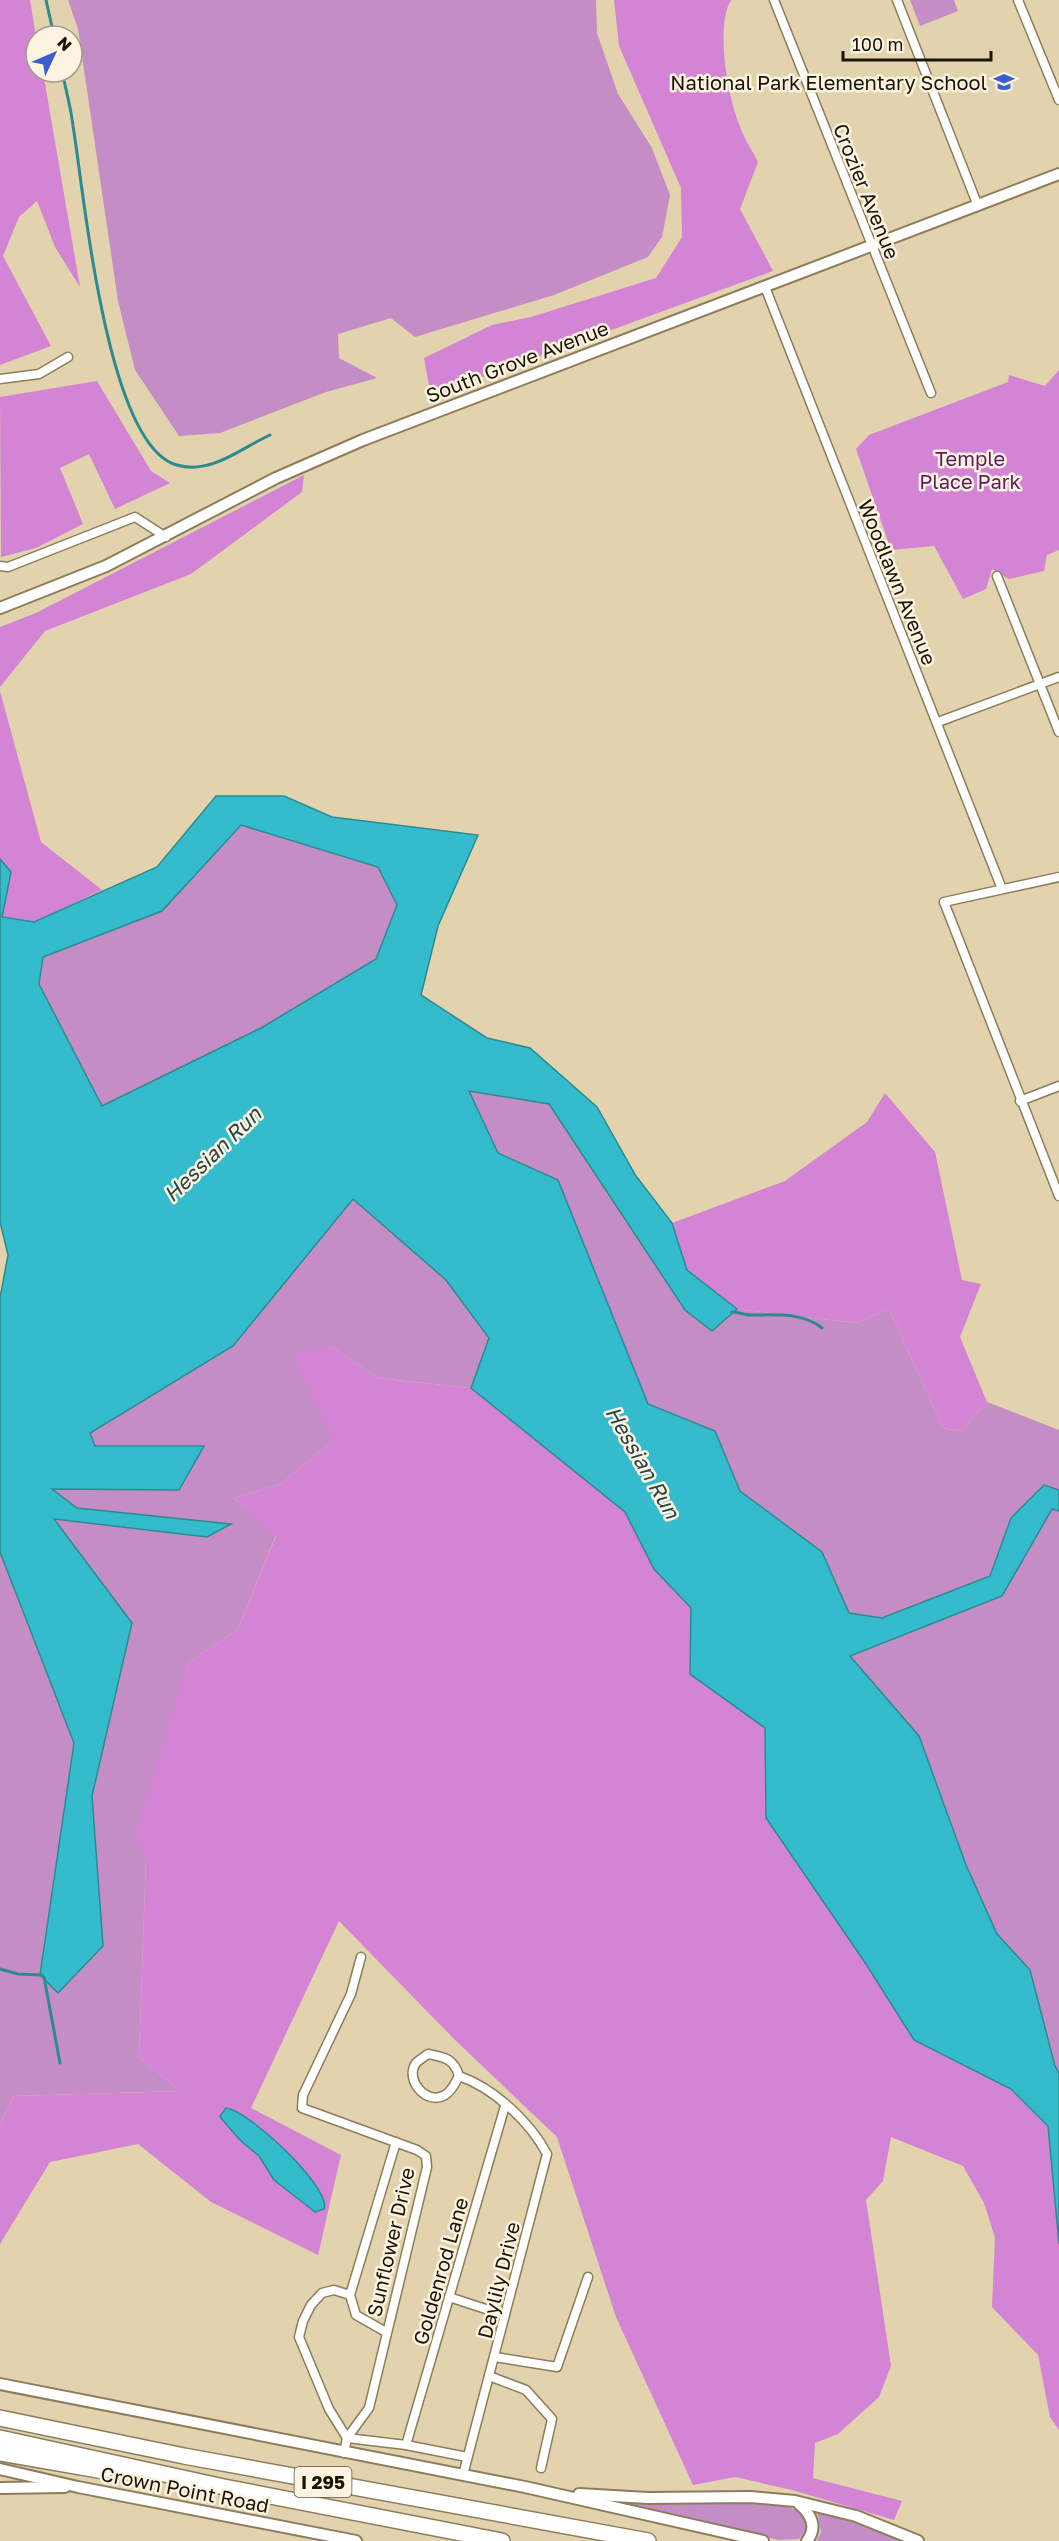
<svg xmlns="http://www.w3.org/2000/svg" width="1059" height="2541" viewBox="0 0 1059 2541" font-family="'Golos Text',sans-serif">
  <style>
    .green { fill: #c58dc5 }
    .forest { fill: #d484d4 }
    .water { fill: #34bccc; stroke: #2c8a91; stroke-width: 1.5; fill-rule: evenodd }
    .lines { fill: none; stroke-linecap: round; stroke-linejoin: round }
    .stream { stroke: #2c8a91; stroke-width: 3 }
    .street-casing { stroke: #8c7d5b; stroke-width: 11 }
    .secondary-casing { stroke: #8c7d5b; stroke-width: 14 }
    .highway-casing { stroke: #8c7d5b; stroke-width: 18 }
    .street { stroke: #fff; stroke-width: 8 }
    .secondary { stroke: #fff; stroke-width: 10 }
    .highway { stroke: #fff; stroke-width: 15 }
    .labels { text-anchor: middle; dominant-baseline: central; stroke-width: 5; stroke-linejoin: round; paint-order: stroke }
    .shield { fill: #fcf3e1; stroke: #5e5748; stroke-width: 1.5 }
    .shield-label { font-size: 18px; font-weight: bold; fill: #1a1407 }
    .poi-label { font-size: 20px; fill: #1a1407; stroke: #fcf3e1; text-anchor: end }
    .street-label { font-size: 20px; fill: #1a1407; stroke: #fcf3e1 }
    .park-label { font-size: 20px; fill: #601962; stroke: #fcf3e1 }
    .water-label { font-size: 21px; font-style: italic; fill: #284347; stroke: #fcf3e1 }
  </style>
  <rect width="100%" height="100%" fill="#e2d2ad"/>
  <g class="green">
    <polygon points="68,0 596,0 597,33 618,94 652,148 670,195 662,237 648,257 554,295 415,337 391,318 338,334 339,358 377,378 326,392 220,433 179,436 135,370 118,301 78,29"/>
    <polygon points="910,0 954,0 958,11 920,26"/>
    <polygon points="241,825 378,867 397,905 376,959 261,1028 102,1106 39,983 43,957 162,911"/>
    <polygon points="468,1090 549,1104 685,1310 712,1331 737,1309 856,1323 889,1309 943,1428 961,1431 987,1402 1059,1430 1059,1490 1044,1485 1011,1518 990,1576 881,1618 849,1613 822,1552 740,1491 715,1431 648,1404 558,1180 498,1153"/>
    <polygon points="353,1199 446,1280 489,1338 471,1388 378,1378 330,1346 332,1441 281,1484 234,1498 276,1535 238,1629 188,1663 146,1856 139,2057 180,2091 14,2096 0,2124 0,1552 74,1743 40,1974 103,1946 92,1796 132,1623 54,1519 207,1537 230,1524 76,1508 51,1489 204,1446 94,1446 90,1433 233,1346"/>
    <polygon points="1052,1509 1059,1511 1059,2073 1055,2066 1030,1970 997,1934 966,1865 850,1656 1002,1596"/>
    <path d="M706,2500C737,2502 779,2497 805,2515L807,2530L799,2539L779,2540L633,2508L626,2502Z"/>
    <polygon points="817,2510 908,2541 817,2541 821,2532"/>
  </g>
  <g class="forest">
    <polygon points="0,0 30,0 36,36 36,72 43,72 80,287 55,247 37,201 19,217 3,256 51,346 0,365"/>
    <path d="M614,0H731C715,26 728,96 739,124C743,137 752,150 758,162L740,209L773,271L431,396L424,358L492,325L531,317L656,278L682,237L681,188L619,46Z"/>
    <polygon points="1059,370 1059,550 1047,555 1044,571 1009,579 992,569 986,589 963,599 934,546 891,550 856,449 869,435 1008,382 1009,375 1045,386"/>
    <polygon points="97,381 151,471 170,483 115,509 89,454 60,468 83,524 36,548 1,557 0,397"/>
    <polygon points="304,475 302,492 191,574 45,631 0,687 0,627 36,613"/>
    <polygon points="0,691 41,842 102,890 34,922 2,917 11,872 0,859"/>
    <polygon points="885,1093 935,1152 962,1280 981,1284 960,1337 987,1402 961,1431 943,1428 889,1309 856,1323 737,1309 687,1270 672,1223 785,1181 867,1122"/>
    <polygon points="330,1346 378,1378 471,1388 625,1512 654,1569 691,1608 690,1674 765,1728 766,1818 866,1964 914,2040 1011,2089 1048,2126 1059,2244 1059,2430 1050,2417 1038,2355 992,2307 995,2238 984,2203 963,2166 891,2137 883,2181 866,2200 891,2366 879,2397 838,2434 815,2443 813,2478 902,2501 894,2520 792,2490 735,2477 693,2485 616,2317 557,2137 454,2039 339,1921 251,2108 341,2155 318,2255 211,2202 138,2144 50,2162 0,2244 0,2124 14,2096 180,2091 139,2057 146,1856 133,1838 188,1663 238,1629 276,1536 234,1498 281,1484 332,1441 293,1355"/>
  </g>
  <g class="water">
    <path d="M216,796H284L332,817L478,835L438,926L421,995L487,1038L530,1048L597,1107L636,1176L672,1223L687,1270L737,1309L712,1331L685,1310L549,1104L469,1091L498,1153L558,1180L648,1404L715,1431L740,1491L822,1552L849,1613L882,1618L990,1576L1011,1518L1044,1485L1059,1490V1511L1052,1509L1002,1596L850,1656L919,1736L966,1865L997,1934L1030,1970L1055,2066L1059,2073V2244L1048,2126L1011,2089L914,2040L866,1964L766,1818L765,1728L690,1674L691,1608L654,1569L625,1512L471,1388L489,1338L446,1280L353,1199L233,1346L90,1433L95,1446H204L179,1490L52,1489L77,1508L231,1524L207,1537L54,1519L132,1623L92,1796L103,1946L58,1993L40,1975L74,1743L0,1552V1298L8,1255L0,1222V859L11,872L2,917L34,922L157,867ZM241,825L378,867L397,905L376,959L261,1028L102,1106L39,984L43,957L162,911Z"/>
    <path d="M226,2108C248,2110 332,2188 324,2209L315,2212L274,2180L259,2156L240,2140L221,2118L220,2116Z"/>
  </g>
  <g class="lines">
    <g class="stream">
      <polyline points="46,0 54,36"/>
      <path d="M62,72C66,90 71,108 73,126C84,191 106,446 177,465C211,475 241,448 270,435"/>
      <path d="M732,1312C738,1312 745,1315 751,1315C776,1315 802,1312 822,1328"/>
      <polyline points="0,1969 18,1974 42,1975"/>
      <polyline points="44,1977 60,2063"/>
    </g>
    <g class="street-casing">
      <g id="street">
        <polyline points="774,0 931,393"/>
        <polyline points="897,0 978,206"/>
        <polyline points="1018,0 1059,100"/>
        <polyline points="765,287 1002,889"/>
        <polyline points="0,379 39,374 68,357"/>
        <polyline points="0,566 8,567 135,517 166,537"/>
        <polyline points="997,576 1059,732"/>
        <polyline points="938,722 1059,677"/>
        <polyline points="1059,877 944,902 1059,1196"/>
        <polyline points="1020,1101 1059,1086"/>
        <path d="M428,2054C445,2057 454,2059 459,2076C455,2083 452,2091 445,2095C427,2106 404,2080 416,2063C419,2060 424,2057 428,2054Z"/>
        <path d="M459,2076C494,2088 530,2122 547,2154L463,2475"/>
        <polyline points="350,2295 334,2290 322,2293 311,2305 303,2321 299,2337 329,2409 347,2438 406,2445 467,2457"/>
        <polyline points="449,2297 504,2315"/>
        <polyline points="386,2332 356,2315 350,2295 396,2142"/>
        <polyline points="495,2357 557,2367 588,2277"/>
        <polyline points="489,2376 526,2390 552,2419 541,2468"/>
        <polyline points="406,2445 505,2106"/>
        <polyline points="344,2453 347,2438 369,2408 427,2167 426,2156 417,2150 302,2108 303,2095 351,1994 361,1957"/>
      </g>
    </g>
    <g class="secondary-casing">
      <g id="secondary">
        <polyline points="0,608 106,566 276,478 363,440 1059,174"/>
        <polyline points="0,2384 525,2487 763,2541"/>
        <polyline points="0,2469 78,2487 356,2541"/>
        <polyline points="0,2488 65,2487"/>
        <polyline points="579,2494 648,2498 751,2497 795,2501 856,2516 918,2541"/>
        <path d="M799,2504C811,2514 818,2527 807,2541"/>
      </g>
    </g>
    <g class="highway-casing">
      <g id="highway">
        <polyline points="0,2418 184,2456 648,2541"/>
        <polyline points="0,2438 224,2487 502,2541"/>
        <polyline points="0,2453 104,2471"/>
      </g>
    </g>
    <use href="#street" class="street"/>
    <use href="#secondary" class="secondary"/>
    <use href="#highway" class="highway"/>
  </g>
  <defs>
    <g id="school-bare" transform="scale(1.62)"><path d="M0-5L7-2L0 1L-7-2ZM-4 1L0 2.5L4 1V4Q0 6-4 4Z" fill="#3a5ecf" stroke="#fcf3e1" stroke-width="2.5" paint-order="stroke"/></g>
  </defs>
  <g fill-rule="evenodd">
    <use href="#school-bare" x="1004" y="82"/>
  </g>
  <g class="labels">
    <rect class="shield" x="294.5" y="2467" width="57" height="30" rx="4.5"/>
    <g class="shield-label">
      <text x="323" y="2482">I 295</text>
    </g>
    <g class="poi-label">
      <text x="987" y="82">National Park Elementary School</text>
    </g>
    <g class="street-label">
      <text transform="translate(867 191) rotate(68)">Crozier Avenue</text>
      <text transform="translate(517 361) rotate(-21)">South Grove Avenue</text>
      <text transform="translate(898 582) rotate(68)">Woodlawn Avenue</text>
      <text transform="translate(390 2242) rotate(-77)">Sunflower Drive</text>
      <text transform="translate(440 2271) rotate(-74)">Goldenrod Lane</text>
      <text transform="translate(498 2280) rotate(-76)">Daylily Drive</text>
      <text transform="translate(185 2489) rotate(11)">Crown Point Road</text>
    </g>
    <g class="park-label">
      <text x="970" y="458">Temple<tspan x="970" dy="23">Place Park</tspan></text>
    </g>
    <g class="water-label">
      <text transform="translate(212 1154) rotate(-44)">Hessian Run</text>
      <text transform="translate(643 1462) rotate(60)">Hessian Run</text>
    </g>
  </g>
  <g transform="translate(54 54) rotate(46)"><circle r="28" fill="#fcf3e1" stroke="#a29a8a" stroke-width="1.5"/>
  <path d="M0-4.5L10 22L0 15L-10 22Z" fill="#3a5ecf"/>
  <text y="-9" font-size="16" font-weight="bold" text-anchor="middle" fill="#1a1407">N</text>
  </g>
  <path d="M843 51v9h148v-9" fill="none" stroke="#1a1407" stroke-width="3"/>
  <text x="852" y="51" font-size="18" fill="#1a1407" stroke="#fcf3e1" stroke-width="4.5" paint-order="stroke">100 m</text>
</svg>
